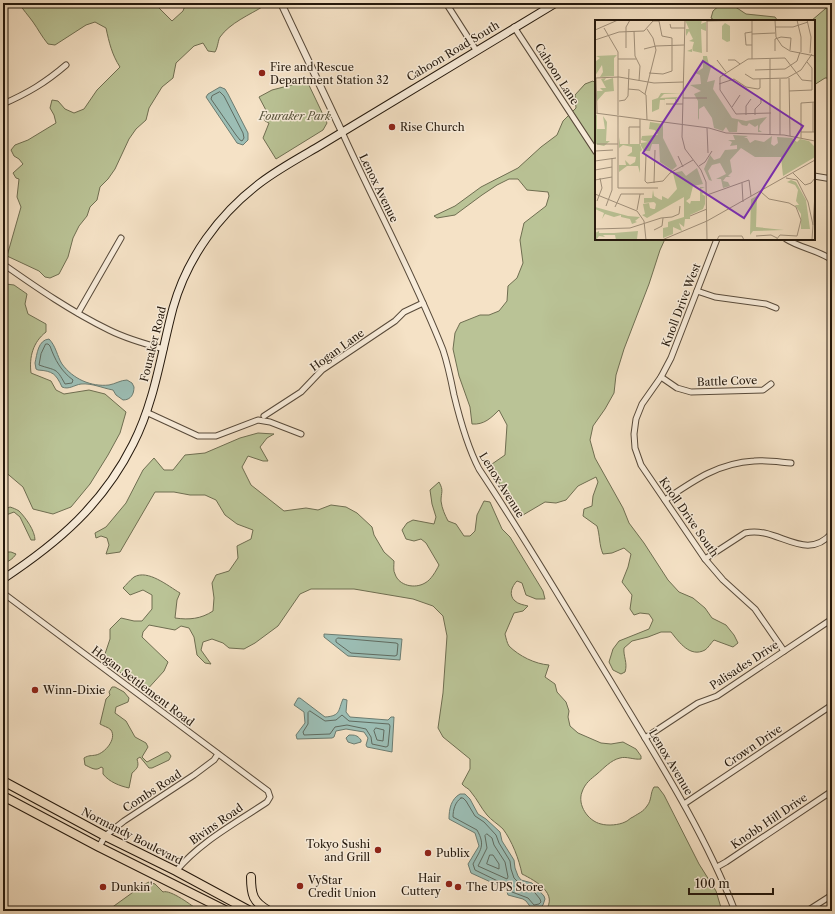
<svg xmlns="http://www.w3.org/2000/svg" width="835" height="914" viewBox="0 0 835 914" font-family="'Libre Caslon Text',serif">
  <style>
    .green { fill: #bac396; stroke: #6f6e51 }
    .water { fill: #9cbeb5; stroke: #6c7c71 }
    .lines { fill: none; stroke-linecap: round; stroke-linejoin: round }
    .shore { stroke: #606b60; stroke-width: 1 }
    .minor-casing { stroke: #584a3a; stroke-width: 7 }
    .tertiary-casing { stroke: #584a3a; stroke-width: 8 }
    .secondary-casing { stroke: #24180c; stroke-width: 9 }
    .primary-casing { stroke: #24180c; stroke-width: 10 }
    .minor { stroke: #f8ecda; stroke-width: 5 }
    .tertiary { stroke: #f8ecda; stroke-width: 6 }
    .secondary { stroke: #f8ecda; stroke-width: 7 }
    .primary { stroke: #f5e2c6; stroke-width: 8 }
    .poi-dot { fill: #8f2418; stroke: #f8ecda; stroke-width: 1.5 }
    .labels { text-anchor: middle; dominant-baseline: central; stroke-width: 3; stroke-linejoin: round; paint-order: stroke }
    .street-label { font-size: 11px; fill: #24180c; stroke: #f8ecda }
    .poi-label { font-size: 11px; fill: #24180c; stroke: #f8ecda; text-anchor: start }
    .park-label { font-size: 11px; font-style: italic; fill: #58543c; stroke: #f8ecda }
    .inset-road { fill: none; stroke: #a1917c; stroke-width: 1 }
    .view { fill: #7b2cbf; fill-opacity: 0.15; stroke: #7b2cbf; stroke-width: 2 }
    .inset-edge { fill: none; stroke: #24180c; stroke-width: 2 }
  </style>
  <rect width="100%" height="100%" fill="#f5e2c6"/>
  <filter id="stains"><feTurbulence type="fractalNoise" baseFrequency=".005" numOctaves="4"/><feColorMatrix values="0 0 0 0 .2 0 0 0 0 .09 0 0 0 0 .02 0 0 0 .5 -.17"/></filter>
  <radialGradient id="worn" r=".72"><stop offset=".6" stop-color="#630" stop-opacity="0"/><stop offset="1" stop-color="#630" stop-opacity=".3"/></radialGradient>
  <g class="green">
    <path d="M19,3H157L159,8L172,21L183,11L186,3H265L264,6C249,15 230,23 220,37C218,40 218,47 215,52L208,51L203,43L194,46L176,63L173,78L162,87L149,108L146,120L136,129L129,139L115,169L108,179L100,187L97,200L90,207L87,216L79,226L73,238L68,257L59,274L50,278L45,277L39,271L7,256L21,207L17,197L19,179L16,178L13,173L23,164L19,159L14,156L11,150L15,145L28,140L56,123L54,115L50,108L52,100L58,101L65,109L74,113L84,109L97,90L120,67C112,55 109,42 106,28L95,22L86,25L55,45L48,44C42,37 38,29 33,22C28,15 23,10 19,3Z"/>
    <polygon points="722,3 731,4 746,14 775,17 778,21 716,21 711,18 713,11"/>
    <polygon points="832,3 832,78 825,78 814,85 814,21 811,21"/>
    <polygon points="307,81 327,123 323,130 276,159 263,138 269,123 265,121 263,116 268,114 259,97 272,90"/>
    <path d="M593,81L596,84V239H665L660,250L649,284L624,349L616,375L614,393L605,409L593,426L590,440L595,458L623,508L629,523L644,543L668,580L679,592L693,598L705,608L712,618L726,625L734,635L738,643L733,647L714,640C711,643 708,648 705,650C690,658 679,642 671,632H661L648,637L632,641L624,648C623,656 628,663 625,672L621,674L613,670L609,662L613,649L619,641L649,629L653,620L649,614L640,613L634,615L630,609L632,595L622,582L628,567L631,554L624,548L612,553L603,554C599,545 600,535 597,526L583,516L584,509L592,506L593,496L598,482L596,477L578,486L566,500L556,503L545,502L523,515L520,514L511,498L501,488L492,464L505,455L507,425L499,410C491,418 484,425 472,424L470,407L459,376L453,349L455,333L460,323L480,315H489L499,311L507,301L508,286L517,278L523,263L520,240L524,223L546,206L549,196L548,192L527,190L518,179H509L497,185L482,195L455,215L437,218L434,216L455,206L481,187L518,168L541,147L557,135L563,121L576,108L575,95L585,84Z"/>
    <path d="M3,282L6,284L14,285L27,294L25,304L28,314L46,324V332C33,342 29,357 31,373L51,381L56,390L64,394L89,390L105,394L126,412L120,433L108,455L90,484L71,507L53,514L33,509L23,487L3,470Z"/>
    <path d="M258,433L274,434L267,438L260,447L268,461H263L248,456L242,467L251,485L284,511L306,508L318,510L331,505L346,507L357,513L372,527L374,535L384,552L394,561C394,565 393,571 395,574C399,586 415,589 425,583C431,580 436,571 439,565L426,543L421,539L414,541L406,539L402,530L407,523L413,520L434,524L436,517L432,504L430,490L439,482C444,491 441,492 441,501C442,509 445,515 448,521L456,524L464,536H470L475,531L477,515L484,501L490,502L502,529L510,537L543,591L545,599H536L526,595L522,583L517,581C512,586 508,595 515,601C518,604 524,605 528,606L523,611L514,613L505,634C506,638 507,643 509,646C519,656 535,664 549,665L545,677L555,684L557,692L566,702L569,711L568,717L570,726L578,733L601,743L611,744L623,742L636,749L641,756V759C634,760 626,756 620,758C611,760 604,768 597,774C591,779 585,783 582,792C577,805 588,821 601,824C608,826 619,825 625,822C628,821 630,818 633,817C639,813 643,812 647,806C652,800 650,793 654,787H658L664,795L699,864L716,891L722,911H545C559,894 536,881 522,874C519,859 512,841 503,829C498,824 491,820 487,815C481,808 477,799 471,792C469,788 465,788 462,784L470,769V759L443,737L438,728L443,693L447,636L443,616L433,606L413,599L354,589H311L300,594L278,626L255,643L244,649L229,648L223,643L212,639L203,642L201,650L211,664L205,663L197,655L194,637L189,628L181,626L175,630L149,625L143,632L142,637L168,662L164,671L145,692L112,666L105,654L110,639V629L121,618L134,621H142L152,609V595L143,590L130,595L123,588C126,585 130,580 134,577C148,569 168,586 180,593L177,600L175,618C189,620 201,619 213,611L214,598L212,583L216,575L229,571L238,558L237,546L251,539L253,530L237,524L225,515L216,500L205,495H190L174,492H155L120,552L106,554L109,545L107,538L101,536L96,538L95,533L106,527L126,503L143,470L154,458L164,470H173L185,455L205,453L240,438Z"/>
    <path d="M10,507C13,508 16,509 19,511C26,518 35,531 35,540H31L20,517L14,512L6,515L3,518V510Z"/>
    <path d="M3,552H11L16,554C13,559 8,562 3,563Z"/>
    <path d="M112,687H115L124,692L129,698L128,702L116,707L115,713L126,721L135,737L146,743L148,747L142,757L147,762L166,752H168L171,756L169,760L152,768H149L140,757L137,759C139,766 138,768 132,773L129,788C120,786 109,782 103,774V768L101,767C96,772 90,767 85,765L84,758C89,755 91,756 96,755C105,753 117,739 111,730C108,727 103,726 100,724L106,699L110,695L109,692Z"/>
    <path d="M149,882L155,884L163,892C170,889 193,906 199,911H107L143,885Z"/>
  </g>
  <g class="water">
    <polygon points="220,87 225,89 228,94 248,133 248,140 243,145 237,143 233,137 206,97 208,94"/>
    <path d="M49,339C56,346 57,356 62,364C73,379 91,387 109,385C115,384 121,380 127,380L132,383L134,387C134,394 131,400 123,400L116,395L113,390C102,388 92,383 81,384C74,385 69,390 62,387C56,374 53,371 38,370L36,369L35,363C37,354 38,340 49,339Z"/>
    <polygon points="324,634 402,639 400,660 348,656 324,637"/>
    <path d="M298,698H300L325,717C341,716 338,710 343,699L347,700L346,712L350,717L388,720L391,717H394L392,752L367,747L366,745L368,738L364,732L346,729L336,731L334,737L332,738L297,739L296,735L305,723L304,712L294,705Z"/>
    <path d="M349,735C355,735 357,735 361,740V742L354,744L348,742L346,738Z"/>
    <path d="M460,794H465L470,799L478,814L486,819L500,832L502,841L514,860L515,868L518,876L521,880L532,883L544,896L545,899L543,905L539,909L535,910L532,909L526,901L523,899L508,895L506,889L471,873L468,864L479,846L475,833L449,819C449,809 451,799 460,794Z"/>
  </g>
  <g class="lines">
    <g class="shore">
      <polygon points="220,92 224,96 243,133 244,138 242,141 240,140 236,135 211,99 212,96"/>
      <path d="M46,344H48L50,346C55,360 61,371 73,380L72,383L65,384C56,367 56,371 39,365L41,354Z"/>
      <polygon points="338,638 396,643 398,644 397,655 395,656 351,653 336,642 336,640"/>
      <polygon points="310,711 325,721 336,720 342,715 349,721 389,724 390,726 388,746 386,747 372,744 371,737 366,729 347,725 335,727 330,734 304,735 303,732 308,724 308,713"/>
      <polygon points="376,728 384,730 383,741 377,740 374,731"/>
      <path d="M461,798H463L466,801L475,816L484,822L496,835L499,843L510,861L511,869L514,878L519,883L531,888L540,899L541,902L539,904L534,905L528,898L512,892L508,886L475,870L473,864C480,850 486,846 477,830L453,817C453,810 455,802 461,798Z"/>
      <polygon points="487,834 492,838 494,845 505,862 508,877 507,879 478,866 487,848 485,836"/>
      <polygon points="490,855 493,855 499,864 499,869 487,864"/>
    </g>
    <g class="minor-casing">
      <g id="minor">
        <polyline points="446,3 476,50"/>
        <polyline points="514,27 596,152"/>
        <path d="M3,104C28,93 45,83 66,65"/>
        <path d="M342,132C375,205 414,276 443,350C448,365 451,380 454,395C460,420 467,446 479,469C525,538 567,610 610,680C655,755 703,829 735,911"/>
        <polyline points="814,176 832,179"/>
        <polyline points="717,239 671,358 661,377 642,404 636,419 634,434 635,448 641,465 705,559 723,580 755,609 784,651"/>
        <path d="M786,239C800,248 818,250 832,260"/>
        <path d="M3,264C37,288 72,312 109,330C127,339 145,344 164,349"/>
        <polyline points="697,291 715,297 766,304 776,308"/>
        <polyline points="78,313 121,238"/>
        <polyline points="661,377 677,388 691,392 763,390 771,384"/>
        <polyline points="146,412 198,436 216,436 258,420 270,422 301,434"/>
        <polyline points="264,416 301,392 322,370 395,321 404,312 423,303"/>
        <path d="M665,500C693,481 718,463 754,461C766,460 779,462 791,463"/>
        <path d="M705,559L745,533C777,525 805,564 832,533"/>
        <path d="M3,593L268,791L270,797L267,802C236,823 201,841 176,871"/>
        <polyline points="645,738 698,703 717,696 832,619"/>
        <polyline points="684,804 832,705"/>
        <polyline points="99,847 105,836 124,821 194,775 214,760 218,754"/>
        <polyline points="717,867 726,862 832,791"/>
        <polyline points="236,911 239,905"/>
        <polyline points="807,911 832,895"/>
      </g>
    </g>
    <g class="tertiary-casing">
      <polyline id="tertiary" points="281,3 342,132"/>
    </g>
    <g class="secondary-casing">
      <path id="secondary" d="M3,579C59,542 103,504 133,444C155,401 161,353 173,308C187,258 219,214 260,183C277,170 297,159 316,148L556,3"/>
    </g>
    <g class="primary-casing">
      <g id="primary">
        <polyline points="3,781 105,836 176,871 250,911"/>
        <polyline points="3,796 99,847 227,911"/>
        <path d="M251,877C251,895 253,902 269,911"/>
      </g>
    </g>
    <use href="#minor" class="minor"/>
    <use href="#tertiary" class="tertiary"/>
    <use href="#secondary" class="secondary"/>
    <use href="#primary" class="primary"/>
  </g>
  <g class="poi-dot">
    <circle cx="262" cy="73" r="4"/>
    <circle cx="392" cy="127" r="4"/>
    <circle cx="35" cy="690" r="4"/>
    <circle cx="378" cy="850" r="4"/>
    <circle cx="428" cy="853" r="4"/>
    <circle cx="449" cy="884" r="4"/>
    <circle cx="300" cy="886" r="4"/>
    <circle cx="103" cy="887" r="4"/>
    <circle cx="458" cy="887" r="4"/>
  </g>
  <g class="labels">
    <g class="street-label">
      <text transform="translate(453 51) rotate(-31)">Cahoon Road South</text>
      <text transform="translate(557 74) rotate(57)">Cahoon Lane</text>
      <text transform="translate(379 188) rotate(64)">Lenox Avenue</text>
      <text transform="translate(681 305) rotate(-69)">Knoll Drive West</text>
      <text transform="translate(153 344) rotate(-76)">Fouraker Road</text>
      <text transform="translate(337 350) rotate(-36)">Hogan Lane</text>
      <text transform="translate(727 381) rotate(-2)">Battle Cove</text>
      <text transform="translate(502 485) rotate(58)">Lenox Avenue</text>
      <text transform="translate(689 517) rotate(55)">Knoll Drive South</text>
      <text transform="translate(744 665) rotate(-33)">Palisades Drive</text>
      <text transform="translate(143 686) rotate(37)">Hogan Settlement Road</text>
      <text transform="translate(753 746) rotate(-34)">Crown Drive</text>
      <text transform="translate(671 762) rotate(59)">Lenox Avenue</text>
      <text transform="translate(152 791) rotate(-33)">Combs Road</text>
      <text transform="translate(769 821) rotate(-34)">Knobb Hill Drive</text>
      <text transform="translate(216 824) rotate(-35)">Bivins Road</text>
      <text transform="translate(132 836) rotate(27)">Normandy Boulevard</text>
    </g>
    <g class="poi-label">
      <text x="270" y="67">Fire and Rescue<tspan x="270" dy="13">Department Station 32</tspan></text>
      <text x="400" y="127">Rise Church</text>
      <text x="43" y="690">Winn-Dixie</text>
      <text x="370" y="844" text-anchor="end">Tokyo Sushi<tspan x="370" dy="13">and Grill</tspan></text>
      <text x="436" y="853">Publix</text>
      <text x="441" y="878" text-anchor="end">Hair<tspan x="441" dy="13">Cuttery</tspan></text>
      <text x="308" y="880">VyStar<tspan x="308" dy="13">Credit Union</tspan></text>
      <text x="111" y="887">Dunkin'</text>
      <text x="466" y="887">The UPS Store</text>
    </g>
    <g class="park-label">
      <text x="295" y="116">Fouraker Park</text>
    </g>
  </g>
  <g transform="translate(595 20)">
    <rect width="220" height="220" fill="#f5e2c6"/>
    <path d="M90,0H107L106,4L111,2V11L106,9L107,33L98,31V27L97,32L92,31L97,29L99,22L94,21L98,19L94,11L91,16V9H94ZM130,3L135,6V21L132,22L127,19V6ZM22,35L19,38V56L5,57L8,52L7,45L0,56V42L5,38L1,36ZM108,36H112L114,45L120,46L116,47L112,62L120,60L118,69L137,98L151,101L172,97L165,105L164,110L167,112H163V105L160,107L154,103L152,106L147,105L143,101L142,112H134L131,107L128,111L119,108L117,98L109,86L104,89V98L103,100V81L99,74L106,71L95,65L106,64L105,55L100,53L108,48ZM11,58L9,61L18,58L19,71L10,72L2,81V71H8L5,68H11L6,59ZM66,73H87L69,74L65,78L83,77L81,79L84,81L81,83L80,79H70L69,88L70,80H65L64,89L57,92V80L63,78ZM0,94L2,95V109H10L8,96L12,102L11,121H15L9,126L0,124ZM55,102L68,104V118L82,146L77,150L65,142L64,124H57L55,131H49L46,126V123L53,122L46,120L47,116L63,115L60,110L54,109ZM138,115L153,116L149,118H152L155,123L160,120L169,122L177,116L176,124L179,126L183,123L182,117L197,118L202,122L205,119L214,121L220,127V137L188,156L186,137H160L146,128L135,140L137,152L133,156L136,157H131L128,161L133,162L135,166L128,168L126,159H121L131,154L125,143L117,145L113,151L117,161L114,160L109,149L115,135L119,140L125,138L130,130L142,129V125L135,126L137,122L133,120H140ZM24,117L25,124H45L47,130L45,132V153L43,146H32L24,152V145H31L30,140L35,145L40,142L41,137L32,136L37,132V127L28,125L24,128ZM102,148L108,164L98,166L95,178L91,181L95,184L96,181H105V167H110L105,169L106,172L110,171L107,174L110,176V184L108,189L95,195V199H90L89,207L84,203L87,211L78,207V214L68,218V208L73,207V202L89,197V177L52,198L47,195L50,194L48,184L54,183L55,188L58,189H60L61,184L59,182L49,183V178H57L58,170L59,176L64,179L67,180V176L73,179L82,169L78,153L87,151L91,156ZM196,160L201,162L211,180L215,209H206V194L200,185H204L201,181L203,170L200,165L192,162ZM162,176L161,207L189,210L158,211L155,215L156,179ZM0,187L33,196L45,197L40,201L42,202L37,204L35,199L26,197V195L19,197L10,194L7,199L9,193L0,189ZM4,211V213H19L43,211L42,219L21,220L20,215H8L10,217L4,216L1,220L0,213Z" fill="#bac396"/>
    <path class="inset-road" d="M90,0L87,117L90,129L106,150L111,162L112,220M180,0L181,17L187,26L195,31L220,36M202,0L206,17V32M212,0L216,17L215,33M75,4L76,8H90M180,7H198L213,2M9,8L23,32V95M0,10L23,0M39,11L40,36L45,46L44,61M157,12L150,13L151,25H157M157,14L180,13M0,20L24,12L49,11L58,1H64L67,16L77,18V51L68,54L54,53M31,28V7L35,0M49,29L61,26L89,25M180,31V19L186,17L196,18L195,30M112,32V1L157,0V39M23,39H41M175,39V114M122,40L131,52M133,40H140L145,44M160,50L190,49L202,41L205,32M150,54L158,59L192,58L206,50L217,34M125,57L153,39L190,38L207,60L217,61M125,57V70L141,94L176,93M0,58L24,57L59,63L88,62M1,58L2,93M194,58L195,116M185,59V115M124,64L139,59L151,67L163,69L165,68V59M33,69L44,70L51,75L52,100M194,71L217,70V48L212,42M50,74L61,30L58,18L52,9M88,78H112M24,81L30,80L33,76L34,49M71,84H88M137,87L145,75M0,93L114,108L131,113L189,115L220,121M151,95V86L156,79M160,95V89L166,83V78M23,96V168H63M45,99V124M112,108L113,133M206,112H220M218,112V82M206,118V83L220,82M2,124H23M34,124V107H45M0,131L18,130M51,135L50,161L52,163L68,161L75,153L98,140M83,136L88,147M0,141L21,138M104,146L110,142L117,131M0,150L17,147M198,153L210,165L216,163L220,158M191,158L202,160L213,182L218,205M0,160L17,157M59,163L60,130M147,163L148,182M166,172L174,179L194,183L201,187L206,200L202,216M0,174L42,191L49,201L51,220M112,175L154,160L156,176M2,181L7,168L5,158M11,186L17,170V138M20,187L26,174H49M42,190L45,174M95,196L112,189M0,209L35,208L66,198L77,197L84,194L85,186M59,210L67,206L68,198M161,216L176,215L182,218M67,220L112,201L220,140M122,220L124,216H147L149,220M181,220L185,215L202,216M217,220L220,174"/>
    <path class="view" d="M108,41L208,106L149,198L48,133Z"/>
    <rect width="220" height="220" class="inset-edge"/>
  </g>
  <rect width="835" height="914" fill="none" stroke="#f5e2c6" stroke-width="16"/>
  <rect x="4" y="4" width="827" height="906" fill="none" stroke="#24180c" stroke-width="2"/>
  <rect x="8" y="8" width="819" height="898" fill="none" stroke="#24180c"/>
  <path d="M689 888v6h84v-6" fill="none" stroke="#24180c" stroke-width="2"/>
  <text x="695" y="888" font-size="12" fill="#24180c" stroke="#f8ecda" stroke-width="3" paint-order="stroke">100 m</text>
  <rect width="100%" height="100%" filter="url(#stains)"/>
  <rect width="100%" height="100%" fill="url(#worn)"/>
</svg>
